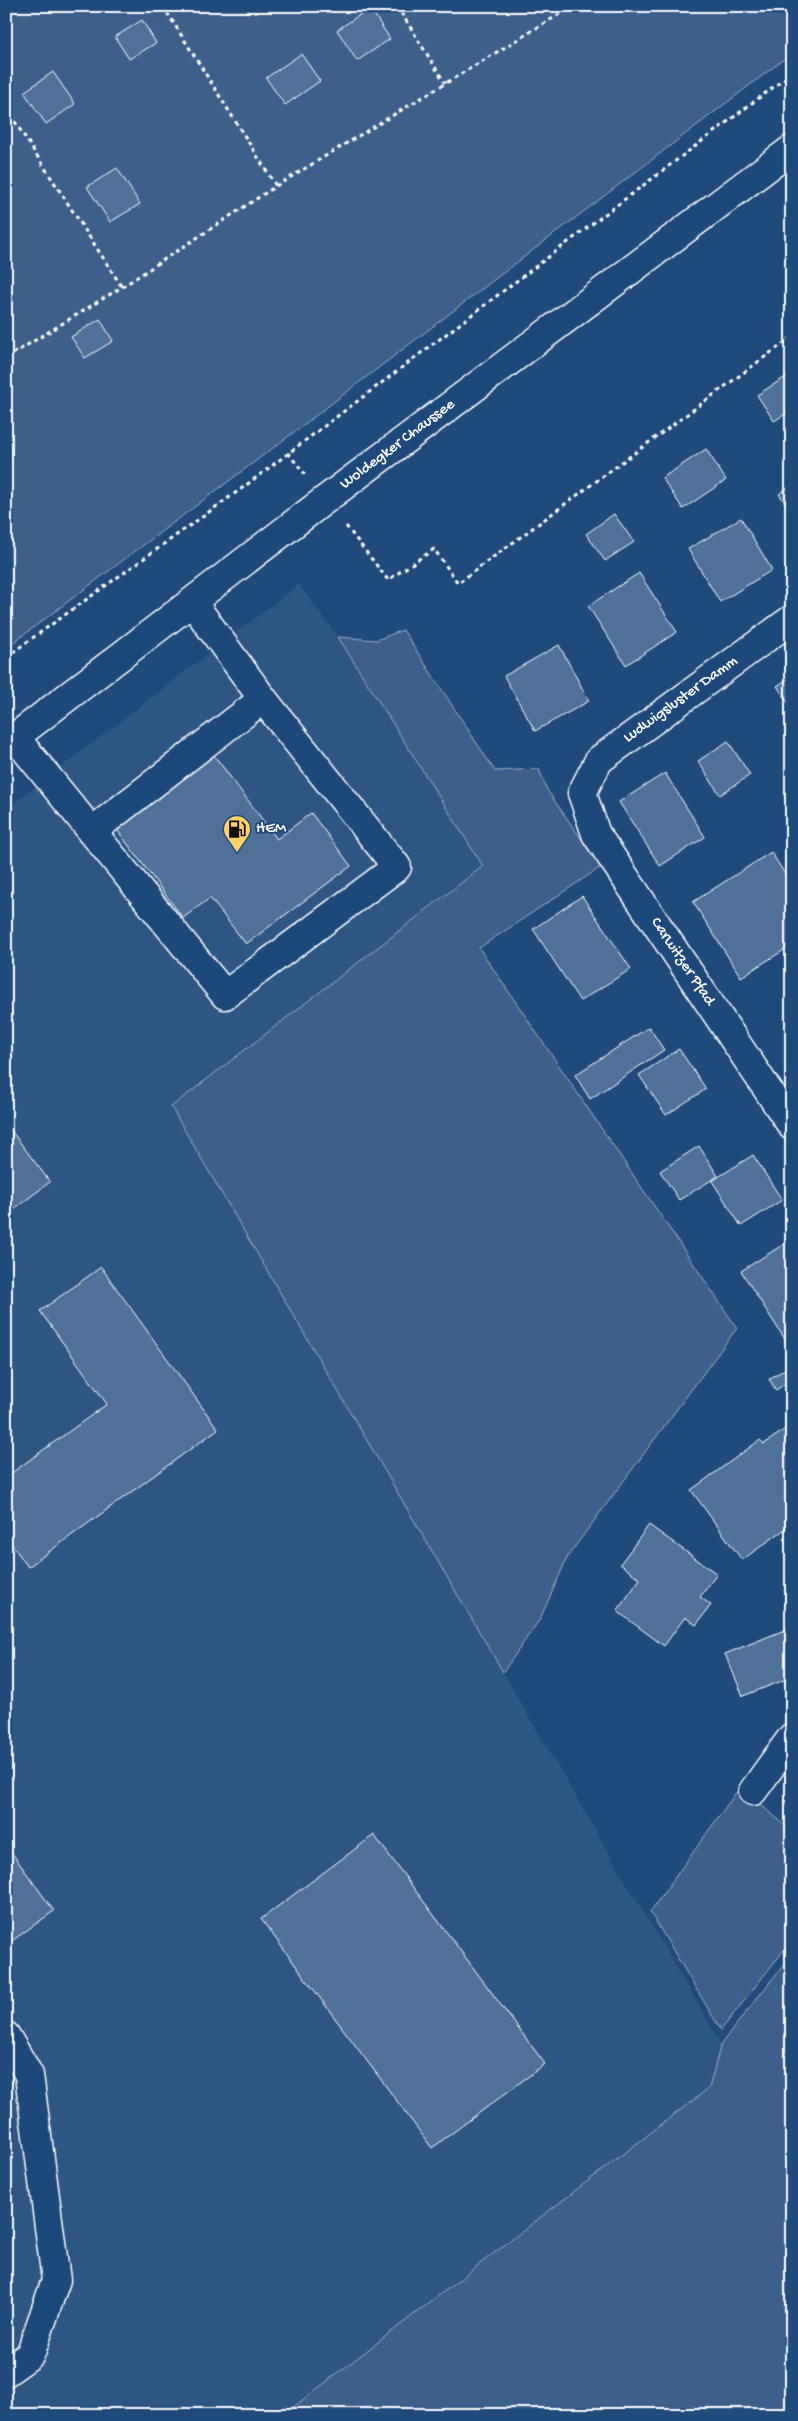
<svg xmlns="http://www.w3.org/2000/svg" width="798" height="2421" viewBox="0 0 798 2421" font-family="'Gochi Hand',sans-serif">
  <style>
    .built { fill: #2e5683 }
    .green { fill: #3c618b; stroke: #9eb0c5 }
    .building { fill: #507197; stroke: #fff }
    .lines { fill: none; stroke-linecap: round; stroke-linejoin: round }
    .minor-casing { stroke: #fff; stroke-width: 31 }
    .major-casing { stroke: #fff; stroke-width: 31 }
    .path { stroke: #fff; stroke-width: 3; stroke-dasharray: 4 4; stroke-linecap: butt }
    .minor { stroke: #1f4a7a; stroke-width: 28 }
    .major { stroke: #1f4a7a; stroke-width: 28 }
    .labels { text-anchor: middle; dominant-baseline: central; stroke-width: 4; stroke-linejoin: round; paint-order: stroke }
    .street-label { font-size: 16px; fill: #fff; stroke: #1f4a7a }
    .poi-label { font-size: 16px; fill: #fff; stroke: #1f4a7a; text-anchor: start }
  </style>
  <rect width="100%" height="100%" fill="#1f4a7a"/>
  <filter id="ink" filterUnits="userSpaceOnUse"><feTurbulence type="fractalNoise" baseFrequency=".02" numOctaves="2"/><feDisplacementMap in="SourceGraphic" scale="10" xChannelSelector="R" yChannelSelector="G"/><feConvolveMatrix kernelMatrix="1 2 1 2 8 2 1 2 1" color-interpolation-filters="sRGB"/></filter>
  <g filter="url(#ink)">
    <polygon class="built" points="299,584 338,637 483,866 171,1107 721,2044 709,2088 283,2415 6,2415 6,809"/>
    <g class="green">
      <polygon points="6,6 792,6 792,53 281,442 6,648"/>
      <polygon points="403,630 495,771 539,769 547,790 601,867 479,948 737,1328 568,1556 540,1619 503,1672 171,1107 483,866 338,637 376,640"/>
      <polygon points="740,1787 792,1831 792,1940 721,2030 650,1912"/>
      <polygon points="792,1954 792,2415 283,2415 709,2088 721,2044"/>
    </g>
    <g class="building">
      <polygon points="370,8 390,39 357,61 337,30"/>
      <polygon points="142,20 156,43 129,59 115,37"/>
      <polygon points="301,54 320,81 285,105 266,78"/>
      <polygon points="53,72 75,104 46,124 24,92"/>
      <polygon points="117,168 140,204 110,222 87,187"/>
      <polygon points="100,319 113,341 85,358 71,337"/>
      <polygon points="792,373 792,410 774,421 757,395"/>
      <polygon points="706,449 726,480 683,509 662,478"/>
      <polygon points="792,485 792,513 779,494"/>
      <polygon points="614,514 634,542 605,561 586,534"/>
      <polygon points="741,518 772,570 720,602 688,549"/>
      <polygon points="639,573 677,632 626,665 588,606"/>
      <polygon points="559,645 589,701 535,731 504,676"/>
      <polygon points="792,676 792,709 777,686"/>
      <polygon points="728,741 750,775 720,795 698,761"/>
      <polygon points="210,750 277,839 311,813 351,866 246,944 210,898 183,918 112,823"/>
      <polygon points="665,773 705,837 660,866 619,802"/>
      <polygon points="771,852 792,885 792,945 741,977 693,902"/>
      <polygon points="582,896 631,969 580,1001 533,929"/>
      <polygon points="649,1027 664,1050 590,1099 575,1075"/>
      <polygon points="679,1049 706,1089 666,1115 639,1075"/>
      <polygon points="6,1124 50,1182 6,1215"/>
      <polygon points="699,1146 718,1176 679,1200 660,1171"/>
      <polygon points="753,1155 782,1200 741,1226 712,1181"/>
      <polygon points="792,1239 792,1341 788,1344 741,1271"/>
      <polygon points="101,1267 218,1429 28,1567 6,1536 6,1477 107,1404 40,1311"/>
      <polygon points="788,1367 792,1373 792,1379 776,1390 769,1379"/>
      <polygon points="791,1425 792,1524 742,1560 691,1490 760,1440 764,1444"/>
      <polygon points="649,1525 717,1574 700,1597 711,1605 696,1625 685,1617 664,1646 617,1611 640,1579 620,1564"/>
      <polygon points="792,1627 792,1677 743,1696 725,1654"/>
      <polygon points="374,1835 545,2064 432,2148 261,1919"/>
      <polygon points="6,1845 54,1911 6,1945"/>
    </g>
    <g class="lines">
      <g class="minor-casing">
        <g id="minor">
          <polyline points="792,619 599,760 582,793 596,834 792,1126"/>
          <polyline points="15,737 225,995 397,867 263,699 192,602"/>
          <polyline points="91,832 263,699"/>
          <polyline points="753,1791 792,1737"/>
          <polyline points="6,2036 29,2075 56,2280 30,2355 6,2372"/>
        </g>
      </g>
      <g class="major-casing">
        <polyline id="major" points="6,744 326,499 792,149"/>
      </g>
      <g class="path">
        <polyline points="163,6 276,186"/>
        <polyline points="397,6 445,83"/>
        <polyline points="6,108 122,287"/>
        <polyline points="6,358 122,287 276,186 573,6"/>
        <polyline points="288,453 305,474"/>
        <polyline points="346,526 388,580 434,549 458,583 792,337"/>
        <polyline points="6,657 241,489 792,73"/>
      </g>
      <use href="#minor" class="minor"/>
      <use href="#major" class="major"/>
    </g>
  </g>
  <defs>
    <g id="fuel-pin" transform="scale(1.4375)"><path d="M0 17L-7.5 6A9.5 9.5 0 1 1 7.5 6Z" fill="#ffd166" stroke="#1f4a7a"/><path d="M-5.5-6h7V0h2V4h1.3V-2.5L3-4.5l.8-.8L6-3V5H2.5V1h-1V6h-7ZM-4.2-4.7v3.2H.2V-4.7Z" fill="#111"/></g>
  </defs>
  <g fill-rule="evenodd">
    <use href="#fuel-pin" x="237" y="829"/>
  </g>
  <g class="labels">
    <g class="street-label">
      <text transform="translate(398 445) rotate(-37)">Woldegker Chaussee</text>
      <text transform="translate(681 700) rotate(-36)">Ludwigsluster Damm</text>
      <text transform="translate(682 962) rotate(56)">Carwitzer Pfad</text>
    </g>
    <g class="poi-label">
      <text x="256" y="829">HEM</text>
    </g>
  </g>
  <rect width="798" height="2421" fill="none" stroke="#1f4a7a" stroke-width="25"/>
  <rect x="12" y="12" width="773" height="2396" fill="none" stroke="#fff" stroke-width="2" filter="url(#ink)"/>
</svg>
